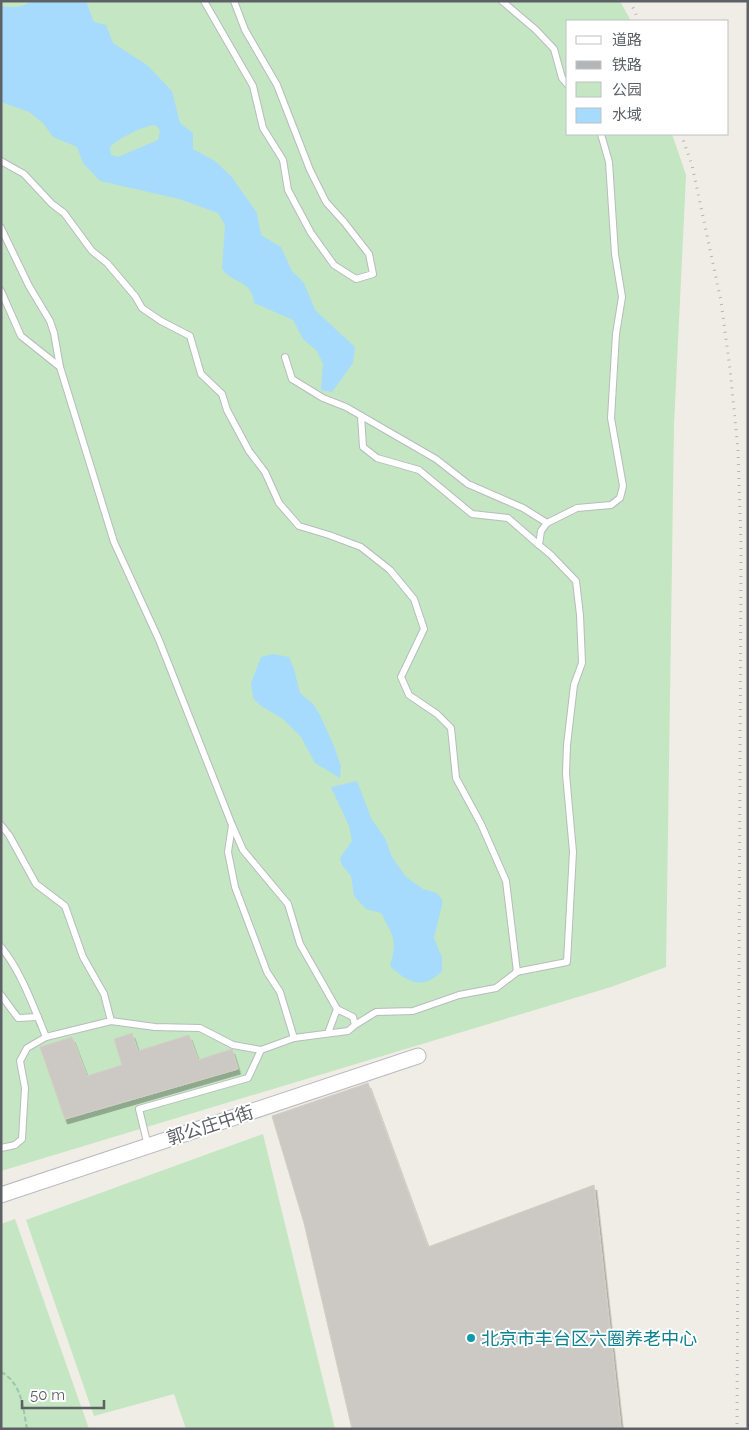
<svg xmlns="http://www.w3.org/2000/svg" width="749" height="1430" viewBox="0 0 749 1430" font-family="Raleway,'Noto Sans SC',sans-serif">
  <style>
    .green { fill: #c4e6c2 }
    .water { fill: #a6dbfe; fill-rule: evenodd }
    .building { fill: #ccc9c4; stroke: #d4cec4; filter: url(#shadow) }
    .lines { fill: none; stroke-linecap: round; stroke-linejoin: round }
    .service-casing { stroke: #b8bbbf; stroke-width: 8 }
    .tertiary-casing { stroke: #b8bbbf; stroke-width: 17 }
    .path { stroke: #9bc7a6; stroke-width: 2; stroke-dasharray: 5 2.5; stroke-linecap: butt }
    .service { stroke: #fff; stroke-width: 6 }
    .tertiary { stroke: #fff; stroke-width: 15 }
    .rail { stroke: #b4b5b6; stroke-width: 3; stroke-dasharray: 1 6; stroke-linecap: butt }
    .culture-dot { fill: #0f9aa8; stroke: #fff; stroke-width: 2 }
    .labels { text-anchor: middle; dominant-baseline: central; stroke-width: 4; stroke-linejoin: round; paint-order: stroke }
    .street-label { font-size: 18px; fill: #5d6166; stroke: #fff }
    .culture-label { font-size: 18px; fill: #0d838f; stroke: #fff; text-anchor: start }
  </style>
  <defs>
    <filter id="shadow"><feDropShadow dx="2.5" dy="5" stdDeviation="0" flood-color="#0004"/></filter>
  </defs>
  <rect width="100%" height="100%" fill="#efede5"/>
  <g class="green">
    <polygon points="1,1 620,1 631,21 568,21 568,134 672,134 686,175 674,425 666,967 611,987 1,1171"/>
    <polygon points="263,1134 335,1429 186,1429 174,1394 94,1416 26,1220"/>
    <polygon points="15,1219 89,1429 1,1429 1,1224"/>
  </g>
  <g class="water">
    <path d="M31,1H86L94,22L106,25L113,43L147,65L172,91L180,123L193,133V149L215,161L231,176L257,213L261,235L281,247L292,271L304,283L315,310L355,347L353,363L332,392L321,390L323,364L317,351L303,339L293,320L254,303C253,279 230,284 222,268L225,225L218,213L179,199L100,181L83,163L77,147L53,137L43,123L29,112L1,102V6C11,8 23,8 31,1ZM155,125L160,130L158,140L118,157L111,155L110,147C119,138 143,126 155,125Z"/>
    <polygon points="273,654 289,657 294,669 300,693 313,704 320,715 334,746 341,766 340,778 315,763 301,737 283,719 261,706 253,698 251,683 261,657"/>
    <path d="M357,781L371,818L386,840L392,857L406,877L423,889L437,893L443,901L434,938L442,957V971C423,991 407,982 390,966C398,940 393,936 381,913L366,909L354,896L351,876L342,865L340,858L352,841L349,826L331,787Z"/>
  </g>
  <g class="building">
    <polygon points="132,1033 138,1051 189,1035 198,1060 232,1049 238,1069 65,1119 40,1047 72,1037 87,1076 122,1065 114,1039"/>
    <polygon points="368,1083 428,1247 594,1185 621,1429 352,1429 304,1223 272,1116"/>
  </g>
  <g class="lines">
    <g class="service-casing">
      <g id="service">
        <polyline points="204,1 253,86 263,128 283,160 288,190 311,233 334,265 356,279 373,274 369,254 344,222 326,202 310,170 277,85 245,30 234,1"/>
        <polyline points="502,1 536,30 554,49 562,78 568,85"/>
        <polyline points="1,161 24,174 52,204 64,213 92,251 107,263 135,296 142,308 161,321 190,336 201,374 222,394 227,410 249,451 265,472 279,503 299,526 329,535 361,547 390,570 414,599 424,629 401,677 409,695 437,714 451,728 456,778 481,824 506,881 517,972 496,988 459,995 413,1011 376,1012 355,1025"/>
        <polyline points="1,228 29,286 50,321 54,333 60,367"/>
        <polyline points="1,291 21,336 60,367 114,542 159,640 232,825 228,852 235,887 267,972 280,992 294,1038"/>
        <polyline points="285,357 292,379 323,398 346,407 436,459 468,484 523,508 547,523"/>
        <polyline points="361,416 363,447 377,458 419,470 472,514 508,518 539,545"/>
        <polyline points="1,825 9,835 36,884 65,906 83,957 104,994 111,1021"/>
        <polyline points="232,825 243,850 288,904 300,944 337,1009"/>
        <path d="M1,947C21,971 34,1008 46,1037"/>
        <polyline points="516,972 567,962 573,852 566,774 567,745 574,685 582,663 580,615 576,581 551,555 539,545 541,531 547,523 577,508 611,505 620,498 623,486 611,418 616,334 622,297 615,254 609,162 601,134"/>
        <polyline points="1,995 18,1018 38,1017"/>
        <polyline points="148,1146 139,1109 248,1078 261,1050 294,1038 348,1031 355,1025 353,1017 337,1009 328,1033"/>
        <polyline points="1,1148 15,1145 22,1139 25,1088 20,1061 27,1048 46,1037 111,1021 155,1027 200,1028 233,1045 261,1050"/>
      </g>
    </g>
    <g class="tertiary-casing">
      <polyline id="tertiary" points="1,1195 418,1056"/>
    </g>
    <path class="path" d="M1,1372C22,1383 23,1408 27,1429"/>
    <use href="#service" class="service"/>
    <use href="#tertiary" class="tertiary"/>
    <g class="rail">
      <polyline points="630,1 639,21"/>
      <polyline points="681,134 692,165 721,301 730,369 738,450 741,545 737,1429"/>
    </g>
  </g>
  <circle class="culture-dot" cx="471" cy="1338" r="5"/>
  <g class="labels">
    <g class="street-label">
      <text transform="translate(210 1125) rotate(-18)">郭公庄中街</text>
    </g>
    <g class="culture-label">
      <text x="481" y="1338">北京市丰台区六圈养老中心</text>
    </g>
  </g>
  <rect width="749" height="1430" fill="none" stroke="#5d6166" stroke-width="5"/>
  <rect x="566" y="20" width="162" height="115" fill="#ffffff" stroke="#bec0c2"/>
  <rect x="576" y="36" width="25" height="8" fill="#ffffff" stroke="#bec0c2"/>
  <text x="612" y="45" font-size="15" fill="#5d6166">道路</text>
  <rect x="576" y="61" width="25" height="8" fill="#b4b5b6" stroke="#bec0c2"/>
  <text x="612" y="70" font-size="15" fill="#5d6166">铁路</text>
  <rect x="576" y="82" width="25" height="15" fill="#c4e6c2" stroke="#bec0c2"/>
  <text x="612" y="95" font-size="15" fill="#5d6166">公园</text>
  <rect x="576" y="108" width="25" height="15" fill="#a6dbfe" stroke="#bec0c2"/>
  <text x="612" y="120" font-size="15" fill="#5d6166">水域</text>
  <path d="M22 1400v8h82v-8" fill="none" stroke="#5d6166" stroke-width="2.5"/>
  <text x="30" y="1400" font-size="15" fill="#5d6166" stroke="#ffffff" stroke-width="4" paint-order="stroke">50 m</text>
</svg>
